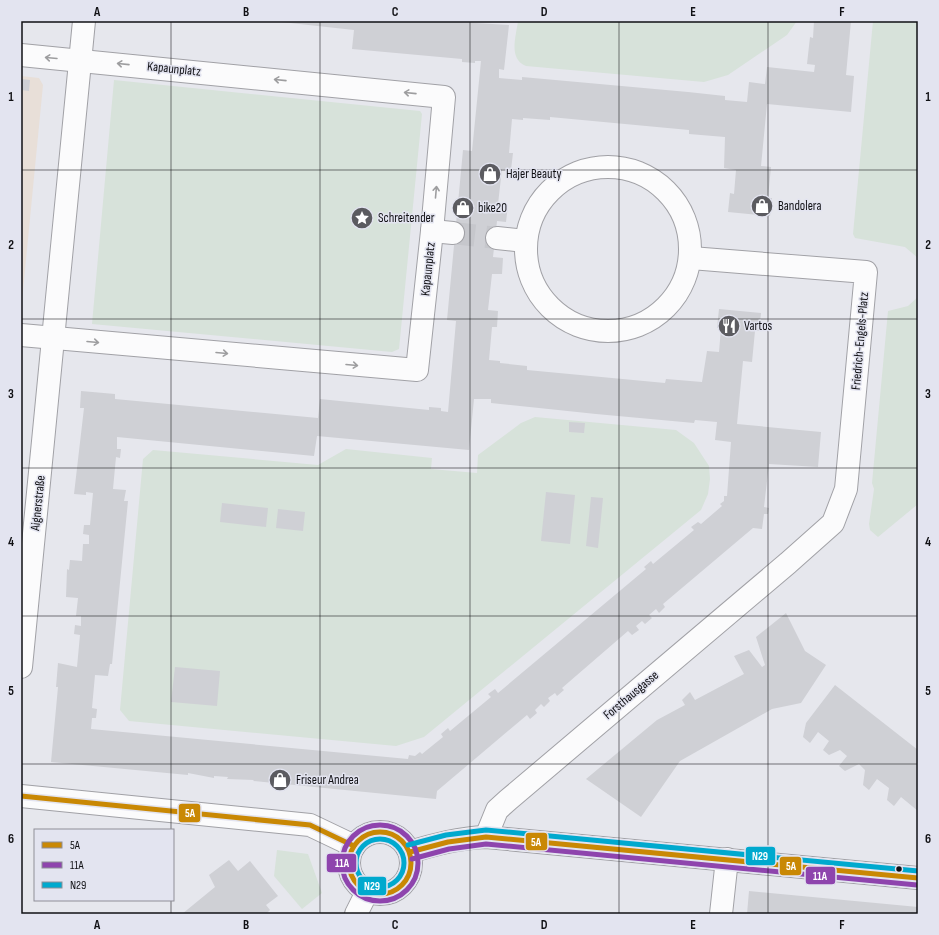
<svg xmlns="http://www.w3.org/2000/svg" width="939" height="935" viewBox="0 0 939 935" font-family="'Sofia Sans Condensed',sans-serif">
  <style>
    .education { fill: #e8dfd8 }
    .green { fill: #d7e2da }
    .building { fill: #cfd0d5; fill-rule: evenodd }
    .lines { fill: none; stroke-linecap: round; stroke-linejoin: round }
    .minor-tunnel { stroke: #c6c7cc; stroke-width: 22; stroke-dasharray: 22 11; stroke-linecap: butt }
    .minor-casing { stroke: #a1a1a6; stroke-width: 24 }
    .minor { stroke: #fbfbfc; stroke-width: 22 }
    .bus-1-casing { stroke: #e3e4f0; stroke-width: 8 }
    .bus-2-casing { stroke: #e3e4f0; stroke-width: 8 }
    .bus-3-casing { stroke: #e3e4f0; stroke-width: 8 }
    .bus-1 { stroke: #c98804; stroke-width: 5 }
    .bus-2 { stroke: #8e44ad; stroke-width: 5 }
    .bus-3 { stroke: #00a9ce; stroke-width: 5 }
    .oneway { stroke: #9d9d9f }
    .grid { fill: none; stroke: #101014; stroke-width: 1; stroke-opacity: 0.55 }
    .bus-dot { fill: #101014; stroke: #e3e4f0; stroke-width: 1.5 }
    .labels { text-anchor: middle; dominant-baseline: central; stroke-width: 3; stroke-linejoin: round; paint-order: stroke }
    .street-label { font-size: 13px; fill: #101014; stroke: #e3e4f0 }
    .poi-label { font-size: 13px; fill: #101014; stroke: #e3e4f0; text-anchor: start }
    .line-badge { stroke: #e3e4f0; stroke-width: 1.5 }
    .badge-label { font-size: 11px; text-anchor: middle; font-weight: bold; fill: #fff }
    .neatline { fill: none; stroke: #101014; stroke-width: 1.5 }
    .grid-label { font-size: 13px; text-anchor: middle; font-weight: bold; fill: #101014 }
  </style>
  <rect width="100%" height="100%" fill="#e6e7ed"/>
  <polygon class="education" points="21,76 39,78 43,85 21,311"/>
  <g class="green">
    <path d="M518,21H797L787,35L728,75L704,82L526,66C508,59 516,36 518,21Z"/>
    <polygon points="873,21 918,21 918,258 905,247 855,238 853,234"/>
    <polygon points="114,80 420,111 422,114 399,349 392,352 92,324"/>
    <polygon points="918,297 918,504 878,537 870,530 869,524 874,489 872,483 888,311 908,306"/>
    <polygon points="535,417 676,430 694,443 709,466 710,479 708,494 701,510 424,737 396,746 129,721 120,710 143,459 153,450 318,465 346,449 432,458 431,469 477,473 478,455 521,423"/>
    <polygon points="277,850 308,854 322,893 302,909 274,876"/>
  </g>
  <g class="building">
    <path d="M272,21H442L509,25L504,70L499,69V78L522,80V77L688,92L725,96V100L747,102L749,82L765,84L767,67L814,72L815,65L807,64L810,37L813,38L814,21H851L846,75L854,76L851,112L767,104L761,166L771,167L768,198H772L770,216L728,212L730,193L734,194L736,170L724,168L725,137L689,134V130L550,117V120L523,118V120L512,119L509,153H513L511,170L502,169L498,204L508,205L506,222L497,221L493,257L503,258L502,274H492L488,310L498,311L497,327H492L489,360L500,361V363L527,366V370L665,383L666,379L702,382L707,351L719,352L721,328H717L719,309L761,313L759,331H755L752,362L743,361L737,424L821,432L818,467L769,464L764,507L769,508L768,514H764L762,529L753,528L663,604L665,607L659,613L656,609L649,615L652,618L645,624L642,621L636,626L639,630L632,635L628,631L562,688L564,690L557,696L555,693L548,698L550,701L544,707L541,704L535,710L537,713L530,719L527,715L437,791L436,799L253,781L254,780L227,779L228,777L214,776V778L188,773V775L51,762L58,687H56L58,663L77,667L80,635L74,634L75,625L81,626V616H76L78,598L66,597L67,569L69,570L70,560L82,561L83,544H89V535L83,534L84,525H90L93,493L86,492V495L74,494L84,408H80L81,391L115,394V399L318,418L320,399L429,410V407L441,408V411L448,412L456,321L447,320L463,150L472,151L481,61H475V63L462,62V59L352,49L354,30ZM474,399H491V403L596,414L694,423L695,420L717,422L715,440L731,442L727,496H724V501L720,504L722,506L701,524L698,522L691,527L694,530L653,564L651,561L644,567L646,569L498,693L495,689L488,694L491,697L450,731L448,728L441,734L443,737L422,754L420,752L415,756L409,755L408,759L91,729L92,718H96L97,709L92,708L95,675L108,676L110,664H112L128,501H124L126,490L113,489L116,457L120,458L121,449H117V437L314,456L317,436L469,450Z"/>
    <polygon points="21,79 30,80 29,91 21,90"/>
    <polygon points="569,422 585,423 584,433 569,432"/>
    <polygon points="546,492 575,495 570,544 541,541"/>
    <polygon points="591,497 603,498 598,548 586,546"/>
    <polygon points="222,503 268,508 266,527 220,522"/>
    <polygon points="278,509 305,512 303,531 276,528"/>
    <polygon points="786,613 805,651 826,665 801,703 772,709 680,761 641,817 586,779 657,720 685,705 682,700 690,692 695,700 744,674 734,656 749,650 762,667 765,665 756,637"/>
    <polygon points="175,667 220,671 217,706 171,702"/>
    <polygon points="835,685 918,750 918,811 901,797 894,806 887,800 889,788 877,779 869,790 863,785 865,770 859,764 845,771 839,766 847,756 840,750 829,755 823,750 829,741 818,732 810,743 803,737 806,723"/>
    <polygon points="229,860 238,871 250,861 278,896 266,905 270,910 266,914 182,914 215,887 209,875"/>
    <polygon points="749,891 918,907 918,914 747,914"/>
  </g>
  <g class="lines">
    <polyline class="minor-tunnel" points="453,233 497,238"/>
    <g class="minor-casing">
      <g id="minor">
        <polyline points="21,55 444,97 432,231 417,370 21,335"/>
        <circle cx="608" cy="249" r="82"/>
        <polyline points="432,231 453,233"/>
        <polyline points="497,238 525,241"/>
        <polyline points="21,667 84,21"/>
        <polyline points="21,796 310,825 354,846"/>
        <circle cx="380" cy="863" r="31"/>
        <polyline points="486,837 497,810 508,800 788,563 833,523 846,489 866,272 691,258"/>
        <path d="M410,852C436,844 459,838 486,837L918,878"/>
        <polyline points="356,914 367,892"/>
        <polyline points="721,914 727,859"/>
      </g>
    </g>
    <use href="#minor" class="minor"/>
    <g class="bus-1-casing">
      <g id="bus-1">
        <polyline points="21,796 310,825 354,846"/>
        <circle cx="380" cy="863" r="31"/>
        <polyline points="410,852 448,842 486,837 918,878"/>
      </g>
    </g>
    <g class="bus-2-casing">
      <g id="bus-2">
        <circle cx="380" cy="863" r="38"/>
        <polyline points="412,859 449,849 486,844 917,885"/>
      </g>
    </g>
    <g class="bus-3-casing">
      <g id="bus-3">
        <circle cx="380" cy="863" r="24"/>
        <polyline points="408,845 446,835 486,830 918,871"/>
      </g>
    </g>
    <use href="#bus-1" class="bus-1"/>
    <use href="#bus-2" class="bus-2"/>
    <use href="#bus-3" class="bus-3"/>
  </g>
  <defs><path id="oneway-shaft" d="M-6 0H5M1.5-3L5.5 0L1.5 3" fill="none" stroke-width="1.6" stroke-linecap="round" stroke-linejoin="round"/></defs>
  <g class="oneway">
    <use href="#oneway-shaft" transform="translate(51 58) rotate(-175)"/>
    <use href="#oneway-shaft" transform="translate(123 64) rotate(-174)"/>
    <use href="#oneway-shaft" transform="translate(280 80) rotate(-174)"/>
    <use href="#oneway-shaft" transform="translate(410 93) rotate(-174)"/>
    <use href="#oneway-shaft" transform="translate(436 192) rotate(-85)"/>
    <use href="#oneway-shaft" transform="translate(93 342) rotate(5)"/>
    <use href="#oneway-shaft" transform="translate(222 353) rotate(5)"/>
    <use href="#oneway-shaft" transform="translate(352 365) rotate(5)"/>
  </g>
  <path class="grid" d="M171,21V830M320,21V914M470,21V914M619,21V914M768,21V914M21,170H918M21,319H918M21,468H918M21,616H918M21,764H918M171,900V914"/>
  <defs>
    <g id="shop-disc" transform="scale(1.15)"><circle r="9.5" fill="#5b5b60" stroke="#e3e4f0"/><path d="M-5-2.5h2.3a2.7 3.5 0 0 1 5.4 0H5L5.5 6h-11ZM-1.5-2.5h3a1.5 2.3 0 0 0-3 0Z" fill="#fff"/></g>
    <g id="sight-disc" transform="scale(1.15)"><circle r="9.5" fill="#5b5b60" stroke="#e3e4f0"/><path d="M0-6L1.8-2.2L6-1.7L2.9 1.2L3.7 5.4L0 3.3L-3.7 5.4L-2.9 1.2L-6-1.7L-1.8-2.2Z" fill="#fff"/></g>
    <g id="restaurant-disc" transform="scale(1.15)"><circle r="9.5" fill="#5b5b60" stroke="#e3e4f0"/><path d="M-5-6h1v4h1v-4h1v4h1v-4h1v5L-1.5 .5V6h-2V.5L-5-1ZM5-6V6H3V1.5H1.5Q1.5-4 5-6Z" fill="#fff"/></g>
  </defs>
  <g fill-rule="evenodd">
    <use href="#shop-disc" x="490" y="174"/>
    <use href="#shop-disc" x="762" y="206"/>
    <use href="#shop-disc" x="463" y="208"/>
    <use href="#sight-disc" x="362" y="218"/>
    <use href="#restaurant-disc" x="729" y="326"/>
    <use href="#shop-disc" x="280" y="780"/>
  </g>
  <circle class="bus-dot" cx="899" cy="869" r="3.5"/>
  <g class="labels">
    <g class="street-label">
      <text transform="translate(174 69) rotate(6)">Kapaunplatz</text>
      <text transform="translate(428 269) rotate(-84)">Kapaunplatz</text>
      <text transform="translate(860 341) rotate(-85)">Friedrich-Engels-Platz</text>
      <text transform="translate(38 503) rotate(-84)">Aignerstraße</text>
      <text transform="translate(631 695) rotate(-40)">Forsthausgasse</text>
    </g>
    <g class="poi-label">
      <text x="506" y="174">Hajer Beauty</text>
      <text x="778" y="206">Bandolera</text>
      <text x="478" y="208">bike20</text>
      <text x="378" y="218">Schreitender</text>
      <text x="744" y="326">Vartos</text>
      <text x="296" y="780">Friseur Andrea</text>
    </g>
  </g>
  <g class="line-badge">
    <rect x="178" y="803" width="23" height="20" rx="4" fill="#c98804"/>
    <rect x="525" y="832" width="23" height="19" rx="4" fill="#c98804"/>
    <rect x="745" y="846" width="31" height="20" rx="4" fill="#00a9ce"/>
    <rect x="326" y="853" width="31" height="20" rx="4" fill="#8e44ad"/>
    <rect x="779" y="856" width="23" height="20" rx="4" fill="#c98804"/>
    <rect x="805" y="866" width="31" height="19" rx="4" fill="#8e44ad"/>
    <rect x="357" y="876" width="30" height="20" rx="4" fill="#00a9ce"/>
  </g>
  <g class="badge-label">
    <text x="190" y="817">5A</text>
    <text x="536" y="846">5A</text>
    <text x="760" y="860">N29</text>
    <text x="342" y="867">11A</text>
    <text x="791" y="870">5A</text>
    <text x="820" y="880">11A</text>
    <text x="372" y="890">N29</text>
  </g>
  <rect width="939" height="935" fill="none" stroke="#e3e4f0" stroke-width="44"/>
  <rect x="34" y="829" width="140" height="72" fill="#e3e4f0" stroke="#8f8f98"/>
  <rect x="42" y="842" width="20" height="6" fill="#c98804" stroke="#8f8f98"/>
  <text x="70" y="849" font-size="12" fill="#101014">5A</text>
  <rect x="42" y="862" width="20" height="6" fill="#8e44ad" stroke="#8f8f98"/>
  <text x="70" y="869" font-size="12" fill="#101014">11A</text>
  <rect x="42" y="882" width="20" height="6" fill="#00a9ce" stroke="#8f8f98"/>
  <text x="70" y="889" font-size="12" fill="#101014">N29</text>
  <rect x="22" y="22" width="895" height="891" class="neatline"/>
  <g class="grid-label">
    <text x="97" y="16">A</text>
    <text x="246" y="16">B</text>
    <text x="395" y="16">C</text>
    <text x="544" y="16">D</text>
    <text x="693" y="16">E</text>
    <text x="842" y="16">F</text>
    <text x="11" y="101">1</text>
    <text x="928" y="101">1</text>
    <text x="11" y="249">2</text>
    <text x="928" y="249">2</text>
    <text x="11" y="398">3</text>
    <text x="928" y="398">3</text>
    <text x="11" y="546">4</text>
    <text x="928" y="546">4</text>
    <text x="11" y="695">5</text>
    <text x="928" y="695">5</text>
    <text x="11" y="843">6</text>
    <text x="928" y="843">6</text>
    <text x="97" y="929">A</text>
    <text x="246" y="929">B</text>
    <text x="395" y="929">C</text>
    <text x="544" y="929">D</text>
    <text x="693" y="929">E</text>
    <text x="842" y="929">F</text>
  </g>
</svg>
